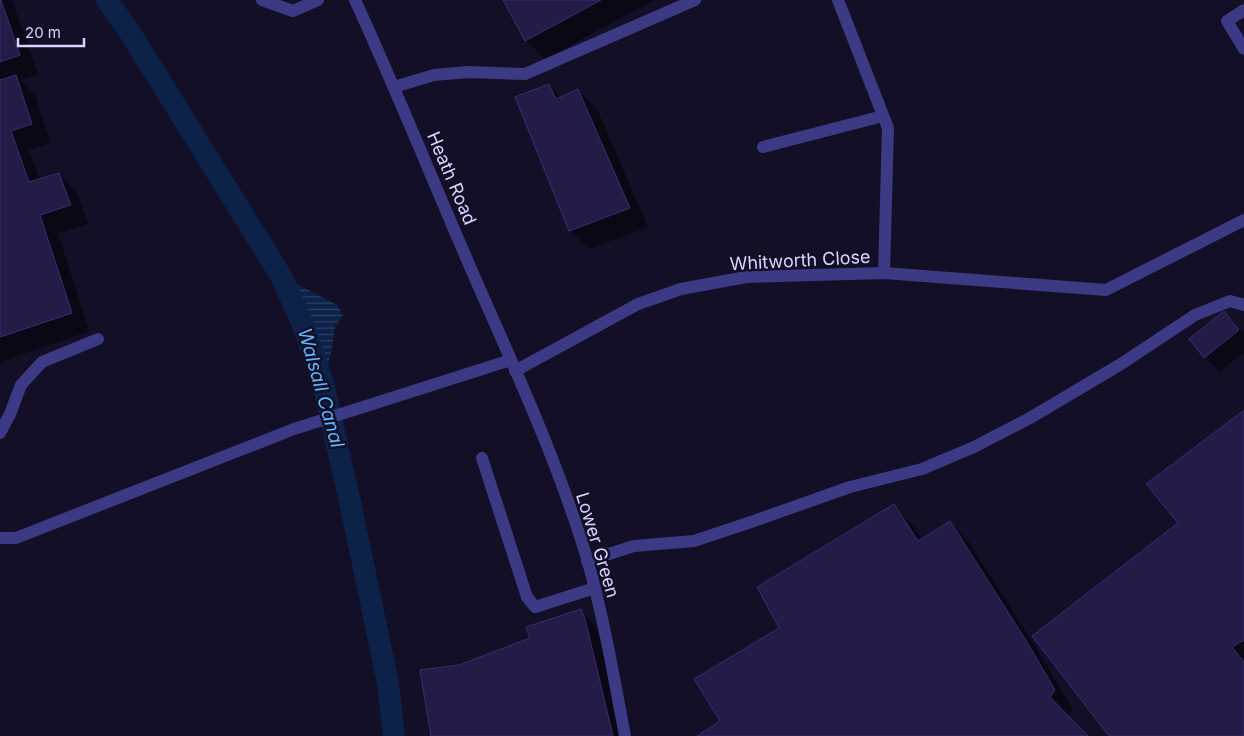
<svg xmlns="http://www.w3.org/2000/svg" width="1244" height="736" viewBox="0 0 1244 736" font-family="Inter,sans-serif">
  <style>
    .water { fill: url(#water-rules) }
    .shadow { fill: #0007 }
    .lines { fill: none; stroke-linecap: round; stroke-linejoin: round }
    .canal { stroke: #0c2248; stroke-width: 22 }
    .building { fill: #241b47; stroke: #3b2d73 }
    .service { stroke: #3d3a85; stroke-width: 12 }
    .minor { stroke: #3d3a85; stroke-width: 12 }
    .tertiary { stroke: #3d3a85; stroke-width: 12 }
    .labels { text-anchor: middle; dominant-baseline: central; stroke-width: 5; stroke-linejoin: round; paint-order: stroke }
    .street-label { font-size: 18px; fill: #d9d4ff; stroke: #130f26 }
    .water-label { font-size: 19px; font-style: italic; fill: #62b6ff; stroke: #130f26 }
  </style>
  <defs>
    <pattern id="water-rules" width="6" height="5" patternUnits="userSpaceOnUse" patternTransform="scale(1.25)"><rect width="6" height="5" fill="#0c2248"/><path d="M0 2.5h6" fill="none" stroke="#2f4163"/></pattern>
  </defs>
  <rect width="100%" height="100%" fill="#130f26"/>
  <polygon class="water" points="281,276 337,305 343,315 335,327 331,353 323,383 304,327"/>
  <g class="shadow">
    <polygon points="0,0 12,0 38,74 20,80 35,95 50,143 29,150 40,180 59,174 77,193 88,224 58,233 89,331 0,362"/>
    <polygon points="505,0 654,0 545,59 526,40"/>
    <polygon points="549,85 561,98 578,90 597,109 648,227 589,249 570,230"/>
    <polygon points="1224,312 1244,334 1244,352 1219,372 1205,357 1190,339"/>
    <polygon points="1244,411 1244,736 1110,736 1180,524"/>
    <polygon points="893,506 912,524 922,539 950,523 969,542 1045,662 1073,710 1067,717 1086,736 699,736 721,722 781,628"/>
    <polygon points="580,610 595,625 599,635 623,736 433,736 459,666 531,638"/>
  </g>
  <g class="lines">
    <polyline class="canal" points="107,0 129,31 281,276 304,327 323,383 350,502 388,683 394,736"/>
  </g>
  <g class="building">
    <polygon points="0,0 1,0 20,55 0,62"/>
    <polygon points="503,0 601,0 525,41"/>
    <polygon points="16,75 32,124 11,131 29,182 59,173 71,205 40,215 72,313 0,337 0,80"/>
    <polygon points="549,84 556,99 578,89 630,208 569,231 515,97"/>
    <polygon points="1224,311 1239,330 1204,358 1189,339"/>
    <polygon points="1244,410 1244,640 1232,647 1244,662 1244,736 1109,736 1032,636 1178,523 1146,484"/>
    <polygon points="894,504 918,541 950,521 1027,642 1055,690 1050,697 1088,736 697,736 720,721 694,679 779,628 757,587"/>
    <polygon points="581,609 585,619 613,736 431,736 420,670 459,665 530,638 526,627"/>
  </g>
  <g class="lines">
    <g class="service">
      <polyline points="262,0 293,11 318,0"/>
      <polyline points="838,0 888,128 884,273"/>
      <polyline points="1244,10 1227,21 1244,49"/>
      <polyline points="394,87 434,75 468,72 525,74 695,0"/>
      <polyline points="763,147 883,116"/>
      <polyline points="1106,290 1244,220"/>
      <polyline points="0,433 10,414 21,385 42,362 98,339"/>
      <polyline points="482,458 527,597 535,607 595,588"/>
      <polyline points="0,538 16,538 294,429 511,360"/>
      <polyline points="587,561 634,546 694,541 751,522 850,487 922,469 974,447 1030,418 1121,364 1195,315 1230,301 1244,305"/>
    </g>
    <polyline class="minor" points="515,371 638,304 681,289 746,277 884,273 1106,290"/>
    <path class="tertiary" d="M355,0C396,89 432,179 471,269C513,365 558,461 588,562C604,619 614,678 625,736"/>
  </g>
  <g class="labels">
    <g class="street-label">
      <text transform="translate(452 178) rotate(67)">Heath Road</text>
      <text transform="translate(800 260) rotate(-3)">Whitworth Close</text>
      <text transform="translate(598 545) rotate(73)">Lower Green</text>
    </g>
    <g class="water-label">
      <text transform="translate(321 388) rotate(74)">Walsall Canal</text>
    </g>
  </g>
  <path d="M18 38v8h66v-8" fill="none" stroke="#d9d4ff" stroke-width="2.5"/>
  <text x="25" y="38" font-size="15" fill="#d9d4ff" stroke="#130f26" stroke-width="4" paint-order="stroke">20 m</text>
</svg>
